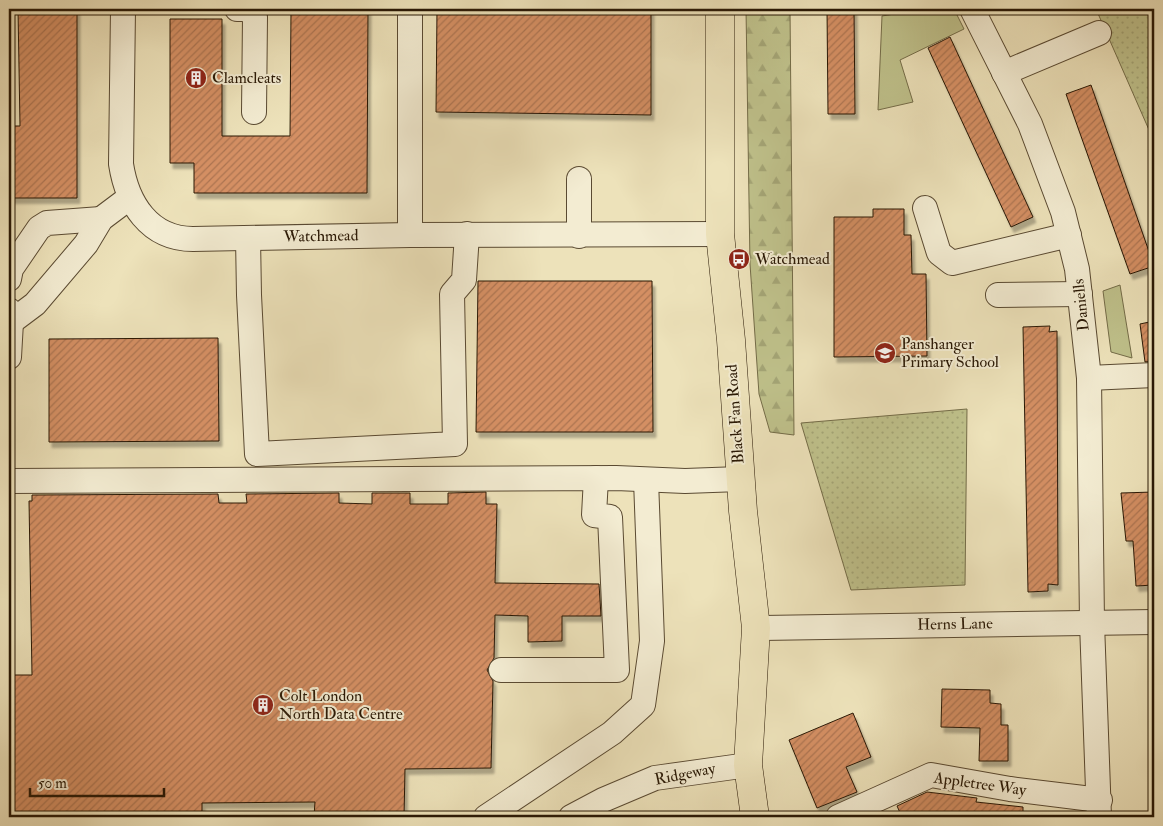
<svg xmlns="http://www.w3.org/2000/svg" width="1163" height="826" viewBox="0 0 1163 826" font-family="'IM FELL Double Pica',serif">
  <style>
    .green { fill: #bfc18b; stroke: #746c48 }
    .forest { fill: url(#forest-firs); stroke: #746c48 }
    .park { fill: url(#park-dots); stroke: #746c48 }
    .building { fill: url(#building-hatch); stroke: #291805; filter: url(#shadow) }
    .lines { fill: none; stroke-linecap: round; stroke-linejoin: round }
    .minor-casing { stroke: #5a4a32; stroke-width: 26 }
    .major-casing { stroke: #291805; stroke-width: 29 }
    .minor { stroke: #f3ecd2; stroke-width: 24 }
    .major { stroke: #ede2ba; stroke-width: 28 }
    .labels { text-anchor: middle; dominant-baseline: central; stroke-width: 4; stroke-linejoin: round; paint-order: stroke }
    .poi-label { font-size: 16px; fill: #291805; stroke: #f3ecd2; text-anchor: start }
    .street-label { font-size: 16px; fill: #291805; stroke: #f3ecd2 }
  </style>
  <defs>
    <pattern id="forest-firs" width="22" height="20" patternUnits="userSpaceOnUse" patternTransform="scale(1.25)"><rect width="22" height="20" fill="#bfc18b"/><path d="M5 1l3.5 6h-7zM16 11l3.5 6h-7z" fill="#a4a576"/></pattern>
    <pattern id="park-dots" width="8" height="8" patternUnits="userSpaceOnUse" patternTransform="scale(1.25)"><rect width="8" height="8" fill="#bfc18b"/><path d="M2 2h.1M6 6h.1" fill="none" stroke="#a4a576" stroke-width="1.8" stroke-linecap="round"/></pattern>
    <pattern id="building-hatch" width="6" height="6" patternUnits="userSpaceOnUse" patternTransform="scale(1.25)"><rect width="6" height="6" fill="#d48f64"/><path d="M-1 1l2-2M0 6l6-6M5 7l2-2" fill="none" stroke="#ac7450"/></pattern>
    <filter id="shadow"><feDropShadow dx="3" dy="5.5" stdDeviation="1" flood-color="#0004"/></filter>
  </defs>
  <rect width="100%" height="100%" fill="#ede2ba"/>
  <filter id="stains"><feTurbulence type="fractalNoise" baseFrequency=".004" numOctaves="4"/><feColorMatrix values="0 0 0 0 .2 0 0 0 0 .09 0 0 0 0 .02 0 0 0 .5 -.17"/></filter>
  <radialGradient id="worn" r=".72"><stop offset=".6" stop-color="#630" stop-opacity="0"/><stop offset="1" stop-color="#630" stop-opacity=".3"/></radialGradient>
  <g class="green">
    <polygon points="925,9 954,9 964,29 900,60 913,102 878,110 882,16"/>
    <polygon points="1120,285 1132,358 1111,352 1103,291"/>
  </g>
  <polygon class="forest" points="746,9 790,9 794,435 770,432 759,394 750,264"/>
  <g class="park">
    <polygon points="1096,9 1154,9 1154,143 1153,139"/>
    <polygon points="967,409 965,585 851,590 801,423"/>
  </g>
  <g class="building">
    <polygon points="18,9 77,9 77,198 9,198 9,126 20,126"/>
    <polygon points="291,9 368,9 367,193 194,193 194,163 170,163 170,19 222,19 222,136 290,136"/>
    <polygon points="437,9 651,9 651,115 436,112"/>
    <polygon points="827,9 854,9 855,114 828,114"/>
    <polygon points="950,37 1033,217 1011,227 928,48"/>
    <polygon points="1091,85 1154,266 1130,274 1066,94"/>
    <polygon points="873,209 904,209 904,235 911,235 912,274 926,274 927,356 834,357 834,217 873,217"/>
    <polygon points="478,281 652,281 653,432 476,432"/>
    <polygon points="1154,321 1154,361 1145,362 1140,324"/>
    <polygon points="1050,326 1049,332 1057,331 1058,585 1048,584 1048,591 1028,592 1023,327"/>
    <polygon points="218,338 219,441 49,442 49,339"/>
    <polygon points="486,492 486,504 497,504 495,583 599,584 601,616 562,616 562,641 528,642 528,616 495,615 494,658 487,670 493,681 491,768 405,769 404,817 314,816 315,802 202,803 202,816 9,817 9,675 32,675 29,501 32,501 32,495 218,494 219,503 247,503 246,494 339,493 339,503 372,504 372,493 410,493 410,504 448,504 448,493"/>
    <polygon points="1154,492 1154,585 1136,586 1133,541 1126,541 1121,493"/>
    <polygon points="942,689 990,690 990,703 1001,704 1001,725 1008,725 1008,761 979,761 980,728 941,727"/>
    <polygon points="853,713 871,757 846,767 857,792 817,808 789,740"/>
    <polygon points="927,792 977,798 976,802 1023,807 1023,817 902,817 897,806"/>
  </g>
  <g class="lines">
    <g class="minor-casing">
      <g id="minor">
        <path d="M123,9L121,164C127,203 149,239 193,239L410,235L720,234"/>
        <polyline points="237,9 248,9 255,17 254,112"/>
        <polyline points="972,9 1030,124 1063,212 1077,269 1089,378 1092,623 1099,817"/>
        <polyline points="1004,73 1099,33"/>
        <polyline points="925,208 939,253 952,263 1069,235"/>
        <polyline points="410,235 410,9"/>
        <polyline points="579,236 579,179"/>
        <polyline points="248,238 249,295 257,454 455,444 452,294 464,280 467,234"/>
        <polyline points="9,279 11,269 39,228 47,223 101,219"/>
        <polyline points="998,295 1080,294"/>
        <polyline points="9,310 11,322 9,357"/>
        <polyline points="11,322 35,304 86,244 101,219 129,198"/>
        <polyline points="1089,378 1154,375"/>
        <polyline points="9,481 616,478 685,481 740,479"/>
        <polyline points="756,628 1154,622"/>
        <polyline points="501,670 617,670 610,517 594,515 596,478"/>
        <polyline points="486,817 612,733 643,705 652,641 646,480"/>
        <polyline points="571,817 603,800 655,778 748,765"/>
        <polyline points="838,817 931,775 1010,789 1100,800"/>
      </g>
    </g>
    <g class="major-casing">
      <polyline id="major" points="720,9 720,234 731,340 743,511 756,628 748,765 755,817"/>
    </g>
    <use href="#minor" class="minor"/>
    <use href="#major" class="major"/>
  </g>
  <defs>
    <g id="building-disc" transform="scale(1.125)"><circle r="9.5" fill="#8f2418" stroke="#f3ecd2"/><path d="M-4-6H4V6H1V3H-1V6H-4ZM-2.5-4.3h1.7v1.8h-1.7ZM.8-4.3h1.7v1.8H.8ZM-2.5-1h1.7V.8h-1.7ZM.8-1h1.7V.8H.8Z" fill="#fff"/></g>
    <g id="bus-disc" transform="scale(1.125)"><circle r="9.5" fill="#8f2418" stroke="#f3ecd2"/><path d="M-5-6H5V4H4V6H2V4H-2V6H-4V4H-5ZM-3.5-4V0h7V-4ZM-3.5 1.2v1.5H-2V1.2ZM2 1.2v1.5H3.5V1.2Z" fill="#fff"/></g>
    <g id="school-disc" transform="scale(1.125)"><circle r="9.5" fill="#8f2418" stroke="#f3ecd2"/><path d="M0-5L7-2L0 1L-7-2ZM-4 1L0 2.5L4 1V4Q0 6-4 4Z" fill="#fff"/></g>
  </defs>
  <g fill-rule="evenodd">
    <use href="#building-disc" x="196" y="78"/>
    <use href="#bus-disc" x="739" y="259"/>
    <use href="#school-disc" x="885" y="353"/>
    <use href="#building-disc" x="263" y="705"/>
  </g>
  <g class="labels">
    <g class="poi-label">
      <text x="212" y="78">Clamcleats</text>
      <text x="755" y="259">Watchmead</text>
      <text x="901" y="344">Panshanger<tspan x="901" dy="18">Primary School</tspan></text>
      <text x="279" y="696">Colt London<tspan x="279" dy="18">North Data Centre</tspan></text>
    </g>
    <g class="street-label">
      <text transform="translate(321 236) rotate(-1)">Watchmead</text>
      <text transform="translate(1081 305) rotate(-96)">Daniells</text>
      <text transform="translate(735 414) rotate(-94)">Black Fan Road</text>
      <text transform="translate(955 624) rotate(-1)">Herns Lane</text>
      <text transform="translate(685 774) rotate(-11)">Ridgeway</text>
      <text transform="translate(980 784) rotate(8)">Appletree Way</text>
    </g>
  </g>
  <rect width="1163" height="826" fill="none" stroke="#ede2ba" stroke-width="30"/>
  <rect x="10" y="10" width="1143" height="806" fill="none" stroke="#291805" stroke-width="2.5"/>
  <rect x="15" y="15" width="1133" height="796" fill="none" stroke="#291805"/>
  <path d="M30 788v8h134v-8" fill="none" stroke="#291805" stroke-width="2.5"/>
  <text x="38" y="788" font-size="15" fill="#291805" stroke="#f3ecd2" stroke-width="4" paint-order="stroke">50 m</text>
  <rect width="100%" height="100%" filter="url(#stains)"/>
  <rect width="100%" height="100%" fill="url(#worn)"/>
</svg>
